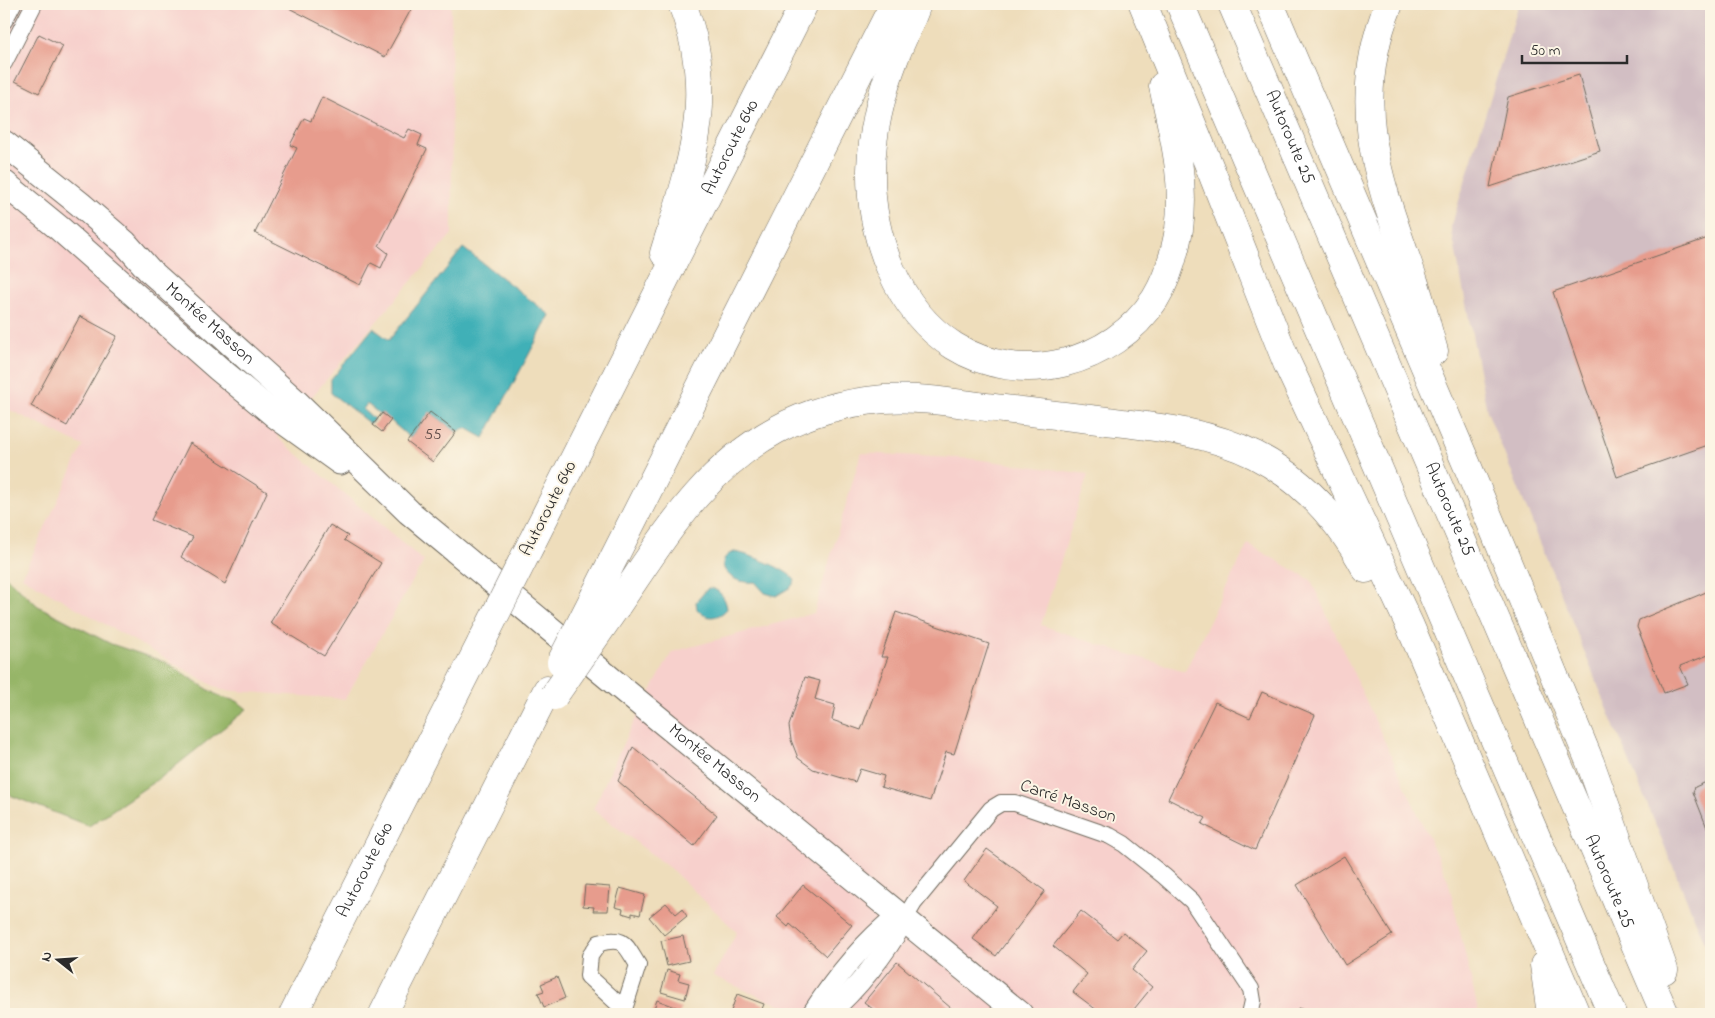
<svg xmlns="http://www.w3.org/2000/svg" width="1715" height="1018" viewBox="0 0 1715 1018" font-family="'Indie Flower',sans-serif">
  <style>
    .built { fill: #f7d0cc }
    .industrial { fill: #d2bec3 }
    .forest { fill: #96b568; stroke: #60704a }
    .water { fill: #3fb0b7; stroke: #356e71 }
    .building { fill: #e79c8d }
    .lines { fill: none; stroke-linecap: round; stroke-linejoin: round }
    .minor-casing { stroke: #6f695d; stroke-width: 18 }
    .tertiary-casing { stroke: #6f695d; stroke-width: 22 }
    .primary-casing { stroke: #6f695d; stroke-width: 27 }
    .motorway-casing { stroke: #6f695d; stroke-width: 29 }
    .minor { stroke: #fff; stroke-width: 16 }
    .tertiary { stroke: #fff; stroke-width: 20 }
    .primary { stroke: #fff; stroke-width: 25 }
    .motorway { stroke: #fff; stroke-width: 28 }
    .motorway-bridge-casing { stroke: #6f695d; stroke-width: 29; stroke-linecap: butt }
    .motorway-bridge { stroke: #fff; stroke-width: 28 }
    .labels { text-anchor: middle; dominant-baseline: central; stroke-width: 4; stroke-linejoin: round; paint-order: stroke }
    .number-label { font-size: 15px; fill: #5a4744 }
    .street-label { font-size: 18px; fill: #2b2b2b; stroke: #fcf5e5 }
  </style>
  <rect width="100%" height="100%" fill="#fcf5e5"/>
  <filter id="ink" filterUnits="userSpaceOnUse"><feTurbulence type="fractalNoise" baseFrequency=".02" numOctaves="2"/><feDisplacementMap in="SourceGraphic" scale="10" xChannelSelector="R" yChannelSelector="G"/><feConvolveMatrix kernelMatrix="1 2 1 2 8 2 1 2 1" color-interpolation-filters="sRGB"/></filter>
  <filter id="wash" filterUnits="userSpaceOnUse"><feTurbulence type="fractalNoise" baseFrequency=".0096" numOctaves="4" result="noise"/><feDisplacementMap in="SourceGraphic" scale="20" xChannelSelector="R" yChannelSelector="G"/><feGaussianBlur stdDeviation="1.12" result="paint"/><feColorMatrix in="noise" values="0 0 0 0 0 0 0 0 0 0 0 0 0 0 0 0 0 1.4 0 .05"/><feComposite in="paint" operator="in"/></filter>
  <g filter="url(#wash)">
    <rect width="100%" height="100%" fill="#edb"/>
    <g class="built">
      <polygon points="4,4 451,4 452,234 277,437 424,561 345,699 221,690 22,577 83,446 4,407"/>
      <polygon points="861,453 975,459 1088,474 1041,625 1115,650 1185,671 1248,544 1311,580 1448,880 1479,1014 800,1014 713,976 737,932 672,870 593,809 626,737 672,652 814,613"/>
    </g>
    <polygon class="industrial" points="1519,4 1711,4 1711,958 1601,693 1487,411 1451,227"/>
    <polygon class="forest" points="4,575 38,606 111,644 165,662 220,697 237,701 247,709 167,773 89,826 12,796 4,789"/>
    <g class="water">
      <polygon points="463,248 550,315 484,438 466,428 456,432 430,412 410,438 382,413 381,415 367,404 363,409 374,419 370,424 331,393 331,380 373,328 389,340"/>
      <path d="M734,552C746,553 791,570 795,581L791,587L776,596L765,593L755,582C746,583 734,581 728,574C719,565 723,555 734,552Z"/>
      <path d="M708,588C719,588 726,598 727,609C718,619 706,620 697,609L696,602Z"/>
    </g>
    <g id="blocks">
      <g class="building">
        <polygon points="281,4 414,4 385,57"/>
        <polygon points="39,34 63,46 39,93 15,81"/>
        <polygon points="1579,75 1600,151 1490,187 1508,97"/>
        <polygon points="322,97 404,138 409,129 422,135 418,145 427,149 379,246 388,253 381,268 371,263 360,285 255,233 297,148 290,145 304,118 311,121"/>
        <polygon points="1711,237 1711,444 1617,477 1553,292"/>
        <polygon points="80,316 117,336 67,426 31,406"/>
        <polygon points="430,412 456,432 433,462 407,442"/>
        <polygon points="382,413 391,420 382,432 373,425"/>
        <polygon points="190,443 267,492 225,584 181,557 193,537 151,520"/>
        <polygon points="330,525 348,536 344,540 381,563 324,656 270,623"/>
        <polygon points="1711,590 1711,654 1680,666 1688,684 1664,693 1637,627 1639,620"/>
        <polygon points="896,612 989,644 954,754 946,752 930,801 881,787 884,776 860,769 855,782 813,769 798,758 791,740 789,726 805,677 820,681 815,699 835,705 832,720 861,730 888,657 881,657"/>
        <polygon points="1262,692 1315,715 1255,850 1202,824 1206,818 1168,799 1215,702 1250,718"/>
        <polygon points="633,747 717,815 694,846 618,781"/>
        <polygon points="1711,780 1711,838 1693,792 1695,787"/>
        <polygon points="987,849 1045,891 996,956 973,939 997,906 964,881"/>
        <polygon points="1344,856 1392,935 1345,965 1297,885"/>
        <polygon points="585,885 610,887 608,911 593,911 594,907 583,906"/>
        <polygon points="803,885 852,925 826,956 790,924 788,927 777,917"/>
        <polygon points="620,888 645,895 640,915 632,913 632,916 622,913 623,909 615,907"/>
        <polygon points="666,903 676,914 682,909 687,916 664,935 649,917"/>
        <polygon points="1081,911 1117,939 1123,932 1147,951 1132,970 1152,987 1130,1014 1102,1014 1073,992 1087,974 1053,946"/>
        <polygon points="683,936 689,961 667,966 661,941"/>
        <polygon points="897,962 958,1014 879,1014 864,1002"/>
        <polygon points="667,970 680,974 678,980 689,983 685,999 661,992"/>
        <polygon points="557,977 565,998 544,1007 538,993 544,991 541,984"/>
        <polygon points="737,994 764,1004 760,1014 730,1014"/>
        <polygon points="657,1000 681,1009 679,1014 652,1014"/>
        <polygon points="1299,1008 1318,1014 1297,1014"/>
      </g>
    </g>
  </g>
  <g filter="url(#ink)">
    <use href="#blocks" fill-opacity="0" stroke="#6f695d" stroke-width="1"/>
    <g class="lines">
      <g class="minor-casing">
        <g id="minor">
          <polyline points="4,21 13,4"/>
          <polyline points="4,63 34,4"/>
          <polyline points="904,920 914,903 991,809 1001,803 1015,803 1110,836 1124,844 1164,876 1192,901 1251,989 1253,1001 1250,1014"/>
          <path d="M622,1014L624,1009L638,965C625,945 625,936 599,943L590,956L588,976L624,1009"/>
        </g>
      </g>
      <g class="tertiary-casing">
        <g id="tertiary">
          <path d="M812,1014C835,978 864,942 898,915"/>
          <path d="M828,1014C857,989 885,954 904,920"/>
        </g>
      </g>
      <g class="primary-casing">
        <g id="primary">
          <path id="s1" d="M4,143L80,204L125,243L149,270L296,402L409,512L637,701L1020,1014"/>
          <polyline points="4,183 59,228 219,369 276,416 340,462"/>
        </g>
      </g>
      <g class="motorway-casing">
        <g id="motorway">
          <path d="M917,4C911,22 902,39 895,57C881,94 872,131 871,170C870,236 897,310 954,346C1021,388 1113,364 1155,299C1168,278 1175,253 1179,229C1186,180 1173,133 1163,86"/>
          <polyline points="1143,4 1210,168 1287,363 1410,626 1576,1014"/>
          <polyline points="1180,4 1612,1014"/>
          <path id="s2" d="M1232,4L1665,1014"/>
          <polyline points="1270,4 1467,465 1590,762 1664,970"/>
          <path d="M1389,4C1347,106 1380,183 1414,281C1422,304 1427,328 1434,351"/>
          <path d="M664,253C691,165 718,95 682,4"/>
          <path id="s3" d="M531,544L804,4"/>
          <polyline points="595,595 894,4"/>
          <path d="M616,607C663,539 701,471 776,430C809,412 847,402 884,399C924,396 965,405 1004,409C1039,413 1073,417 1107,421C1157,427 1209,432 1255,455C1304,480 1340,521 1366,569"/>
          <polyline points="1544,965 1551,1014"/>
          <path id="s4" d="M293,1014L482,641"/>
          <polyline points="383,1014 547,690"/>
        </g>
      </g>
      <use href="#minor" class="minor"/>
      <use href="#tertiary" class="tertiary"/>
      <use href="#primary" class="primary"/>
      <use href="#motorway" class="motorway"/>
      <g class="motorway-bridge-casing">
        <g id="motorway-bridge">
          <polyline points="482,641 531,544"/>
          <polyline points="561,662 595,595"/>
          <polyline points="554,696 616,607"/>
        </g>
      </g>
      <use href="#motorway-bridge" class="motorway-bridge"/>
    </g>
  </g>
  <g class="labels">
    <g class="number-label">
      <text x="433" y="435">55</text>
    </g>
    <g class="street-label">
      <text stroke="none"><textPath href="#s2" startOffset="145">Autoroute 25</textPath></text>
      <text stroke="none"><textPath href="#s3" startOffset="444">Autoroute 640</textPath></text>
      <text stroke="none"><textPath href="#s1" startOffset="274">Montée Masson</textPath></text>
      <text transform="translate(549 509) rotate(-63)">Autoroute 640</text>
      <text stroke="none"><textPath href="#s2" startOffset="550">Autoroute 25</textPath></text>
      <text stroke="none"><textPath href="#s1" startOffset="944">Montée Masson</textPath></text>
      <text transform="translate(1068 802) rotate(19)">Carré Masson</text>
      <text stroke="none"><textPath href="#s4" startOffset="161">Autoroute 640</textPath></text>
      <text stroke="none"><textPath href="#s2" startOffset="955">Autoroute 25</textPath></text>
    </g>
  </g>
  <rect width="1715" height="1018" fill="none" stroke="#fcf5e5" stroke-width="20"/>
  <g transform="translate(58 960) rotate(287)" stroke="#fcf5e5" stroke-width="4" paint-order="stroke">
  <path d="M0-4L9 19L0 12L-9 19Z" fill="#2b2b2b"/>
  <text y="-8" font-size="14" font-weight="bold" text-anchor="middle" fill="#2b2b2b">N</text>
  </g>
  <path d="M1522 55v8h105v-8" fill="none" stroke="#2b2b2b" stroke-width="2.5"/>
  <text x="1530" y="55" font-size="15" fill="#2b2b2b" stroke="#fcf5e5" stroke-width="4" paint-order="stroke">50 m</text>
</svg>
